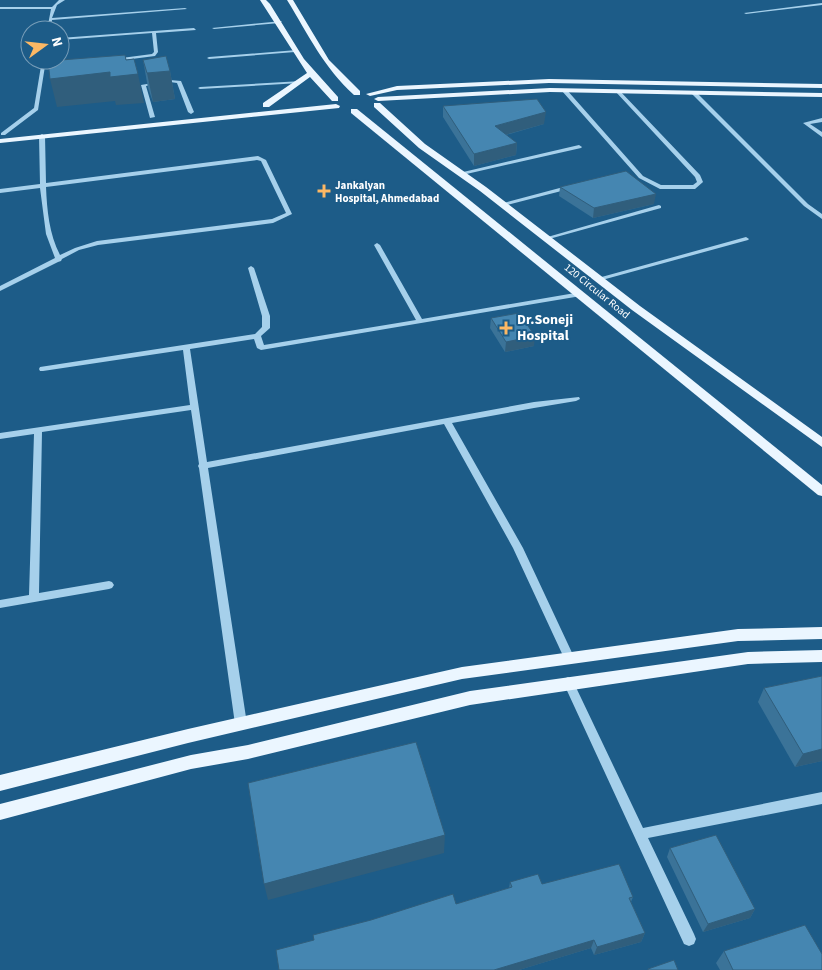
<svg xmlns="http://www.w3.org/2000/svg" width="822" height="970" viewBox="0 0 822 970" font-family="'Source Sans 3',sans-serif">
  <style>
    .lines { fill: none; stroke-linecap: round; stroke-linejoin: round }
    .minor { fill: #a6d0eb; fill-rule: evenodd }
    .major { fill: #ebf6ff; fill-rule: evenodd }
    .wall { fill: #3b7398 }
    .shaded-wall { fill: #305e7c }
    .building { fill: #4586b1; stroke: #305e7c }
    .poi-dot { fill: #fcb864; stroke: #1d5c88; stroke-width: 2 }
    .labels { text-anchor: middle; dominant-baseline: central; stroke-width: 4; stroke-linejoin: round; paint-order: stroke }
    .far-poi-label { font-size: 11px; font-weight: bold; fill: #fff; stroke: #1d5c88; text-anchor: start }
    .far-street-label { font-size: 11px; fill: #fff; stroke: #1d5c88 }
    .poi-label { font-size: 14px; font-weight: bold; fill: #fff; stroke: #1d5c88; text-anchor: start }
  </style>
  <rect width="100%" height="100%" fill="#1d5c88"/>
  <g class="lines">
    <g class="minor">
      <polygon points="59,0 65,0 57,5 52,18 185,8 187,9 52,20 51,30 47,30 51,9 0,9 0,7 52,7"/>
      <polygon points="822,3 822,5 746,14 744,13"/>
      <polygon points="282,21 280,23 214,29 212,28"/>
      <polygon points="194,28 196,30 156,33 158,52 155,56 116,61 114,61 114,59 152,54 154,52 152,33 60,40 60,38"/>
      <polygon points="297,50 297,52 295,52 209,59 207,58 209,57"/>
      <polygon points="42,60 46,60 46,63 60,63 62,64 45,66 38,110 5,135 1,135 1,133 34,108"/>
      <polygon points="170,80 181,81 194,112 191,114 188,112 177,83 170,82 146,86 155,117 150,118 141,85"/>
      <polygon points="302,81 302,82 300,83 200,89 198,88 200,87"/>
      <polygon points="562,89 566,89 643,176 661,185 693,185 697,182 695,177 615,91 619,90 700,175 703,182 695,189 660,189 639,178 562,91"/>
      <polygon points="691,91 695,91 808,204 822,214 822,219 804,206 691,93"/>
      <polygon points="822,118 822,122 810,124 822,132 822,137 803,123"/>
      <path d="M42,134L45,136L46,183L258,156L266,160L292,214L273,223L98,245L79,250L62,259L61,261L58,262L0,291V286L55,258L46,234L40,188L0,193V189L40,184L39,136ZM257,160L261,161L286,213L272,219L97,241L75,248L60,255C49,234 47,210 46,187Z"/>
      <polygon points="579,145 582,147 581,148 462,175 459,173"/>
      <polygon points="571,185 573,186 573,188 503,206 500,204"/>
      <polygon points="659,205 661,206 661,208 549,239 544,238"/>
      <polygon points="746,237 749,239 748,240 602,280 600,281 597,279 598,278"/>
      <polygon points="377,243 380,245 422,319 581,292 584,294 581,296 261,350 257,348 254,339 190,349 207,462 534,402 579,397 580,399 576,401 534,408 452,423 523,548 574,657 573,660 569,661 565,660 513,548 444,424 208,468 247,724 245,727 241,729 237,727 235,724 199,468 198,466 199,464 191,410 42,432 39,593 109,581 112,582 114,585 112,588 109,589 0,608 0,600 29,595 34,434 0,439 0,433 190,405 183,350 43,371 40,371 39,369 40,367 255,334 262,327 262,316 248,268 251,266 254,268 270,316 270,328 261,336 264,345 416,320 374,245"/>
      <polygon points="568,677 572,679 643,828 822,792 822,804 648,838 694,934 696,939 694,944 689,946 684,944 563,682 564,679"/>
    </g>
    <g class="major">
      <polygon points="260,0 266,0 270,4 304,59 338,97 338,101 332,101 310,77 269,107 263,107 263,103 307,73"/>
      <path d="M287,0H293L329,60L360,91V95H354C324,68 308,34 287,0Z"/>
      <polygon points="549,79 822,84 822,88 549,83 397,90 370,96 366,94 397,86"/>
      <polygon points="550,88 822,93 822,97 550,92 378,101 374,99 378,97"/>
      <polygon points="374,103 380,103 425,144 486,187 640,306 822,437 822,447 632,310 480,191 419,148 374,107"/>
      <polygon points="336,104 340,106 339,108 0,143 0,139"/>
      <polygon points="351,109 357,109 822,485 822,496 818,495 351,113"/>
      <polygon points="822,627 822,639 738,641 462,679 188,743 0,791 0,775 188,729 462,667 738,629"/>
      <polygon points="822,650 822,662 748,664 470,705 248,759 191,769 0,820 0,804 191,755 248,745 470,691 748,652"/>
    </g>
  </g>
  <g class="wall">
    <polygon points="143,60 170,71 175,99 153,102 148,88"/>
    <polygon points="443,106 544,124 506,135 517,143 516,155 474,166 443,117"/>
    <polygon points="560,187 654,204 593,218 559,196"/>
    <polygon points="491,318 534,346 505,352 490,328"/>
    <polygon points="822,676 822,761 795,767 758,702 764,688"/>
    <polygon points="670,848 755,909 750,918 703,932 667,857"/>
    <polygon points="510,882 542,884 633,897 631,902 645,933 641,942 594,955 591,948 519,970 279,970 456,904 509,888"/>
    <polygon points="724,951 822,970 720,970 716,963"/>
  </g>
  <g class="shaded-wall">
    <polygon points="125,55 129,75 138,74 144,103 116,105 115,101 57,107 50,79"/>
    <polygon points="170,71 175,99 153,102 147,73"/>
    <polygon points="546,112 544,124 494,138 495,126"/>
    <polygon points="517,143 516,155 474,166 474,154"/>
    <polygon points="656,194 654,204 593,218 594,208"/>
    <polygon points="535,336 534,346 505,352 506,342"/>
    <polygon points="822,749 822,761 795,767 803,754"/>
    <polygon points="445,835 444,853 268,900 264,884"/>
    <polygon points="755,909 750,918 703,932 708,924"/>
    <polygon points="645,933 641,942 594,955 597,947"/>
    <polygon points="594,940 591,948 519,970 494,970"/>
  </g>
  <g class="building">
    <polygon points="125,55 126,60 134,59 138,74 110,77 110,72 50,79 48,61"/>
    <polygon points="166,56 170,71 147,73 143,60"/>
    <polygon points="537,99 546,112 495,126 517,143 474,154 443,106"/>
    <polygon points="626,171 656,194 594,208 560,187"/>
    <polygon points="519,313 535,336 506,342 491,318"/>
    <polygon points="822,676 822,749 803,754 764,688"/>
    <polygon points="416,742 445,835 264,884 248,783"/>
    <polygon points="716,835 755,909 708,924 670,848"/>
    <polygon points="619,864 633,897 629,898 645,933 597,947 594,940 494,970 279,970 276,950 314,940 313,935 371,920 453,894 456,904 512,887 510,882 538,874 542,884"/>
    <polygon points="805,925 822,954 822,970 733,970 724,951"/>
    <polygon points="674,960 678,970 648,970 648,969"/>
  </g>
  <g class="poi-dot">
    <path d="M321.5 183.5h5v5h5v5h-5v5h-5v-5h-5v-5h5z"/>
    <path d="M503.5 320.5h5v5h5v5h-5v5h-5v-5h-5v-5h5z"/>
  </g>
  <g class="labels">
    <g class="far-poi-label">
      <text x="335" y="185">Jankalyan<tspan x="335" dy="13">Hospital, Ahmedabad</tspan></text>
    </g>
    <g class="far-street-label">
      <text transform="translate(597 291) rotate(39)">120 Circular Road</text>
    </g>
    <g class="poi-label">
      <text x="517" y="320">Dr.Soneji<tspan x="517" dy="16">Hospital</tspan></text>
    </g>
  </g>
  <g transform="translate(45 45) rotate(75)"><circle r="24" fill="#1d5c88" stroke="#779db8"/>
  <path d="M0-4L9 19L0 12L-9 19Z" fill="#fcb864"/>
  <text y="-8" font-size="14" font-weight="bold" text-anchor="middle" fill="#ffffff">N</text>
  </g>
</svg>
